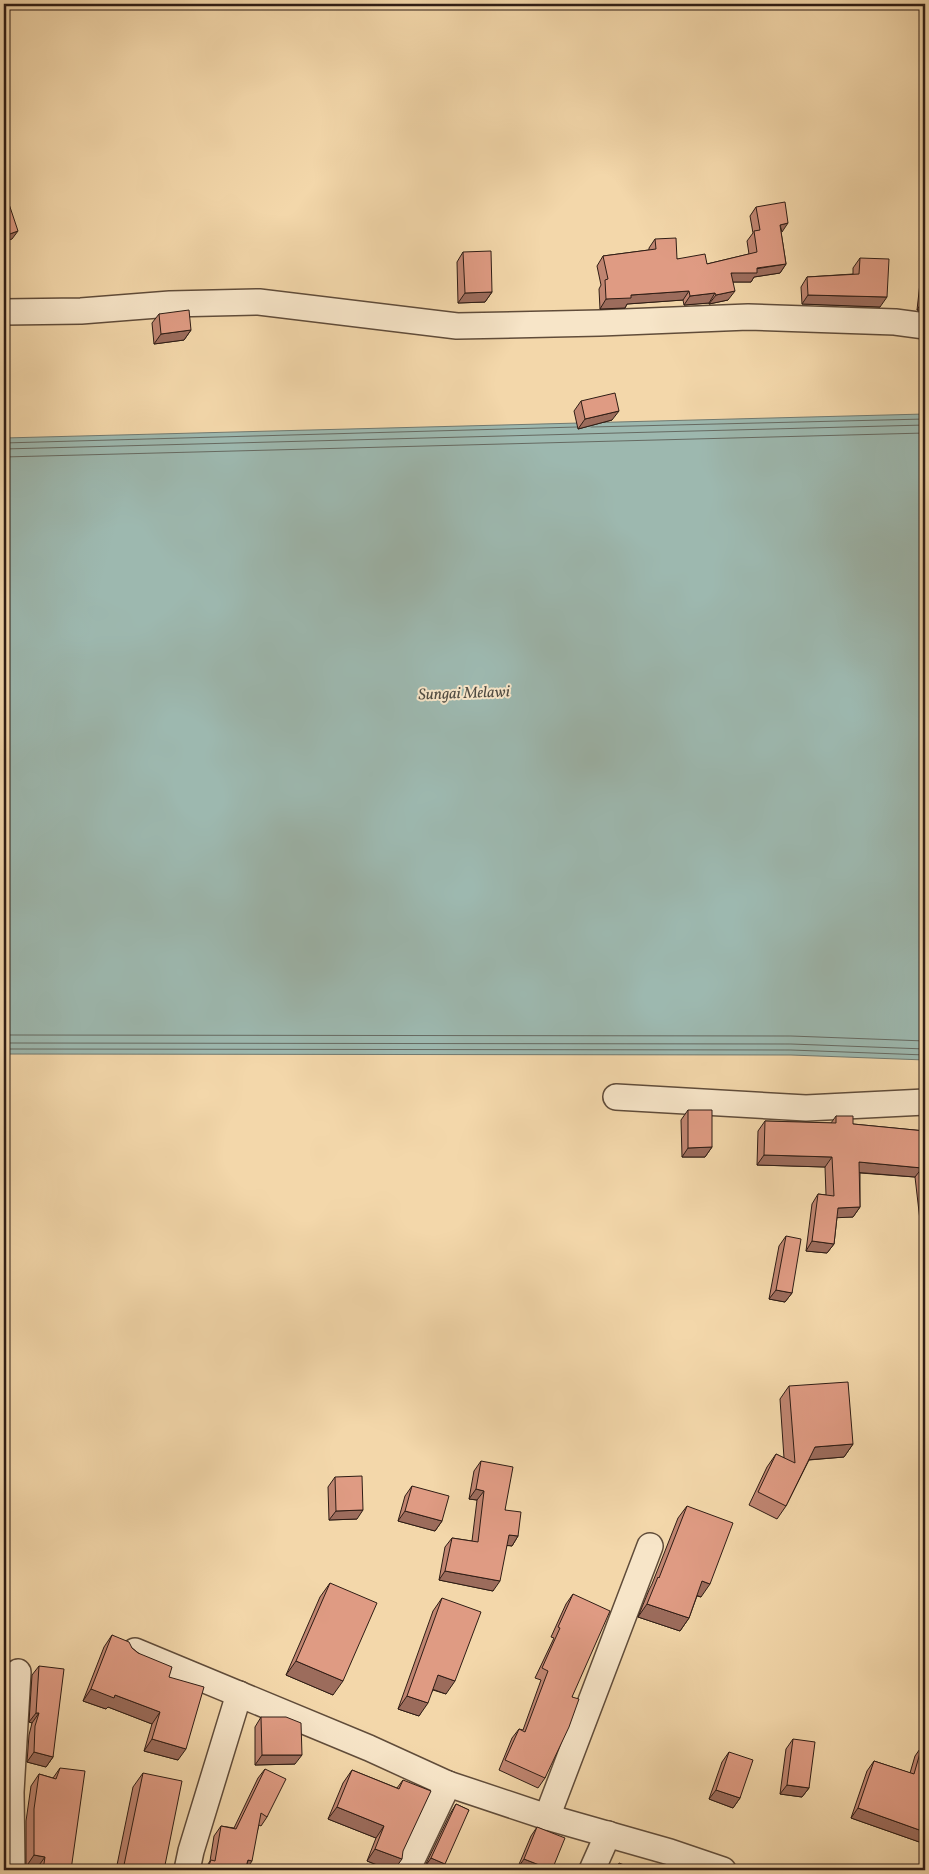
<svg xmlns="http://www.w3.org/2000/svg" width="929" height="1874" viewBox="0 0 929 1874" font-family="Vollkorn,serif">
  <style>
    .water { fill: #9db8af; stroke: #717a71 }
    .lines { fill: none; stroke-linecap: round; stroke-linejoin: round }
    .shore { stroke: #666a62; stroke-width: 1 }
    .minor-casing { stroke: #604c3a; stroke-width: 28 }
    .minor { stroke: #f7e5c8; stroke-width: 25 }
    .wall { fill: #c08571; stroke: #2f1d15 }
    .shaded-wall { fill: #9c6c5c; stroke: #2f1d15 }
    .building { fill: #df9b83; stroke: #2f1d15 }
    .labels { text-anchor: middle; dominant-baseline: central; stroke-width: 4; stroke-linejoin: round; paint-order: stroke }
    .water-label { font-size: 16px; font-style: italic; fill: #504c43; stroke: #f7e5c8 }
  </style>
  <rect width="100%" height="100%" fill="#f3d7aa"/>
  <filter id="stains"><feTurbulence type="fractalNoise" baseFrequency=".004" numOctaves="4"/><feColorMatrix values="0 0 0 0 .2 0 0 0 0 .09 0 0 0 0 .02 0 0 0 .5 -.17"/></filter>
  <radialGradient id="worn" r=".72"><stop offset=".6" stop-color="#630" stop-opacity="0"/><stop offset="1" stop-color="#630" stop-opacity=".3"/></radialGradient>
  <polygon class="water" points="925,414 925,1060 791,1055 4,1054 4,438"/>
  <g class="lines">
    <g class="shore">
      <polyline points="591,427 925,419"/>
      <polyline points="4,443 577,427"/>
      <polyline points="4,449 925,425"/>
      <polyline points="4,457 925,433"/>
      <polyline points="4,1035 791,1036 925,1041"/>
      <polyline points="4,1043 791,1044 925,1049"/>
      <polyline points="4,1049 791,1050 925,1055"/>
    </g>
    <g class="minor-casing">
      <g id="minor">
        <polyline points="4,312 81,311 170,304 259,302 457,326 600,323 748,317 895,322 925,326"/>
        <polyline points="616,1097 806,1108 925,1102"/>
        <polyline points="135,1651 369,1748 448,1784 547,1817 670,1852 723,1870"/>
        <polyline points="547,1817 650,1546"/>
        <polyline points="12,1870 11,1792 18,1672"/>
        <polyline points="187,1870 191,1851 239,1694"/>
        <polyline points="407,1870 448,1784"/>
        <polyline points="592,1870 608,1834"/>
      </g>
    </g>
    <use href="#minor" class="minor"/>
  </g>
  <g class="wall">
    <polygon points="756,207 781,232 786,264 780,273 754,277 751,282 733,282 728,300 709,304 709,303 684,305 683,300 627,304 625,308 600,309 599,289 601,285 597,266 603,256 649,250 649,248 655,239 677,259 707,264 749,254 747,241 753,233 750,216"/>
    <polygon points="463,252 492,292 485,302 458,303 457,262"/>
    <polygon points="860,258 880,307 802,304 801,287 807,277 853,274 853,268"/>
    <polygon points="925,268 925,310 917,310 921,274"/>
    <polygon points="159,314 191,330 184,340 154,344 152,323"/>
    <polygon points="581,401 612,420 578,429 574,411"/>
    <polygon points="688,1110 712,1147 705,1157 682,1157 681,1120"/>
    <polygon points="836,1116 853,1124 925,1131 925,1229 921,1229 915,1177 860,1173 860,1207 853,1217 837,1217 834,1244 827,1253 806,1251 812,1204 818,1194 826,1195 825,1167 757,1165 758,1131 765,1121 831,1123"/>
    <polygon points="786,1236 792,1293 785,1302 769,1299 779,1246"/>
    <polygon points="789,1386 853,1444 844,1457 809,1460 786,1506 777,1519 749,1505 767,1467 776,1454 784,1458 780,1399"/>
    <polygon points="481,1461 518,1536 512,1546 507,1545 493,1591 439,1580 445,1547 452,1538 472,1541 477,1500 469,1499 474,1471"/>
    <polygon points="335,1477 357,1519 329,1520 328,1487"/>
    <polygon points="412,1486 442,1521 435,1531 398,1521 405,1496"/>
    <polygon points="687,1506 701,1597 697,1596 689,1618 680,1631 638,1617 649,1590 652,1584 678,1518"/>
    <polygon points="330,1583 333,1695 286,1675 320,1597"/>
    <polygon points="573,1594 572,1697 545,1778 538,1788 499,1770 512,1738 519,1729 523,1730 541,1680 535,1678 554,1638 551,1637 566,1604"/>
    <polygon points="442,1598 446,1694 433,1690 419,1716 398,1709 433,1611"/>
    <polygon points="112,1635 132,1648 169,1677 178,1760 144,1751 152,1724 108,1707 106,1709 83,1701 104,1647"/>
    <polygon points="39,1666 53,1757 46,1767 27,1762 29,1735 32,1723 29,1722 32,1675"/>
    <polygon points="261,1717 295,1764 255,1765 255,1727"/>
    <polygon points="793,1739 809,1788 802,1797 780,1794 786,1749"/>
    <polygon points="922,1746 925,1747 925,1844 851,1818 867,1771 874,1761 910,1773 915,1756"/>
    <polygon points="729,1752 740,1798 733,1808 709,1799 722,1762"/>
    <polygon points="60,1768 71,1870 37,1870 37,1868 26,1867 26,1821 31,1786 39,1774 53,1778"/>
    <polygon points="265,1769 267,1817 261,1826 259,1825 246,1870 204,1870 210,1861 214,1836 221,1826 234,1828 258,1778"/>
    <polygon points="352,1770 397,1788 403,1780 394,1870 390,1870 367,1861 376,1838 328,1819 343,1783"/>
    <polygon points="143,1773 164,1870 116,1870 133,1787"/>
    <polygon points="456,1804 469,1810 424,1868 450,1814"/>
    <polygon points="537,1827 552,1870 521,1870 517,1869 531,1836"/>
  </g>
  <g class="shaded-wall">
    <polygon points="788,223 782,232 780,225"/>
    <polygon points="18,231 12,239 4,242 4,236"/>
    <polygon points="786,264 780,273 754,277 751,282 724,282 731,273"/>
    <polygon points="689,291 683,300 627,304 625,308 600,309 606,299 631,295"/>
    <polygon points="735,291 728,300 709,304 716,295"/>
    <polygon points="492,292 485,302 458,303 465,293"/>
    <polygon points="715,293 709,303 684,305 690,296"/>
    <polygon points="808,295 887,297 880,307 802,304"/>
    <polygon points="922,302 925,302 925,310 917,310"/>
    <polygon points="191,330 184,340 154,344 161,334"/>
    <polygon points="619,411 612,420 578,429 585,419"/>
    <polygon points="712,1147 705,1157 682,1157 688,1148"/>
    <polygon points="764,1155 832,1157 825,1167 757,1165"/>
    <polygon points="859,1162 922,1168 915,1177 853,1172"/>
    <polygon points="860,1207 853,1217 831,1218 838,1208"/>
    <polygon points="925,1223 925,1229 921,1229"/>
    <polygon points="812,1241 834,1244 827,1253 806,1251"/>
    <polygon points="776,1290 792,1293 785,1302 769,1299"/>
    <polygon points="853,1444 844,1457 806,1460 815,1447"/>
    <polygon points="476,1489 484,1491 477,1500 469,1499"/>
    <polygon points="363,1510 357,1519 329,1520 336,1511"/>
    <polygon points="405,1511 442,1521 435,1531 398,1521"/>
    <polygon points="509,1535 518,1536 512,1546 502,1545"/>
    <polygon points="445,1571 500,1581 493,1591 439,1580"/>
    <polygon points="702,1581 710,1584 701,1597 693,1594"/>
    <polygon points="647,1604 689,1618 680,1631 638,1617"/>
    <polygon points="296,1661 343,1681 333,1695 286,1675"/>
    <polygon points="438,1675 455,1681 446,1694 429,1688"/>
    <polygon points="91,1689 115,1695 160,1712 152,1724 108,1707 106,1709 83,1701"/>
    <polygon points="407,1696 428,1703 419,1716 398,1709"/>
    <polygon points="36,1713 39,1713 32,1723 29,1722"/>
    <polygon points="152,1739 186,1749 178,1760 144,1751"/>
    <polygon points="34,1752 53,1757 46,1767 27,1762"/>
    <polygon points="262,1755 302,1755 295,1764 255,1765"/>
    <polygon points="787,1785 809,1788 802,1797 780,1794"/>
    <polygon points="716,1790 740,1798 733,1808 709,1799"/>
    <polygon points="337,1807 384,1826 376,1838 328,1819"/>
    <polygon points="858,1808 925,1832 925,1844 851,1818"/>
    <polygon points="375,1849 402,1859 394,1870 390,1870 367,1861"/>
    <polygon points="34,1855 45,1857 37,1868 26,1867"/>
    <polygon points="431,1858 445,1864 440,1870 429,1870 424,1868"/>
    <polygon points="524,1859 552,1870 521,1870 517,1869"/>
    <polygon points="248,1860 252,1861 246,1870"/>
  </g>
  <g class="building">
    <polygon points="785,202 788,223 780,225 786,264 757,268 757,273 731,273 735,291 716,295 715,293 690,296 689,291 631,295 631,298 606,299 605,280 608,279 603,256 656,249 655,239 676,238 677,259 705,254 707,264 757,252 754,231 760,230 756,207"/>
    <polygon points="9,204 18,231 4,236 4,206"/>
    <polygon points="491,251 492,292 465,293 463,252"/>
    <polygon points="860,258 889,259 887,297 808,295 807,277 859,274"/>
    <polygon points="925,275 925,302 922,302"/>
    <polygon points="189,310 191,330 161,334 159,314"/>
    <polygon points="615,393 619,411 585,419 581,401"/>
    <polygon points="688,1110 712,1110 712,1147 688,1148"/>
    <polygon points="836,1116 853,1116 853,1124 925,1131 925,1198 922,1168 859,1162 860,1207 838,1208 834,1244 812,1241 818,1194 834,1196 832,1157 764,1155 765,1121 836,1123"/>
    <polygon points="786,1236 801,1239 792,1293 776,1290"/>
    <polygon points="848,1382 853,1444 815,1447 786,1506 758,1492 776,1454 795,1463 789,1386"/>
    <polygon points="481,1461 513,1467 505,1510 521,1512 518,1536 509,1535 500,1581 445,1571 452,1538 478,1542 484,1491 476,1489"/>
    <polygon points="362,1476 363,1510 336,1511 335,1477"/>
    <polygon points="412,1486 449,1496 442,1521 405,1511"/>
    <polygon points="687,1506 733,1523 710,1584 702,1581 689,1618 647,1604 658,1577 659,1578"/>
    <polygon points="330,1583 377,1603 343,1681 296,1661"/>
    <polygon points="573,1594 610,1611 572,1697 579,1699 569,1727 545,1778 505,1760 519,1729 525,1732 548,1671 542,1668 560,1628 558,1627"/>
    <polygon points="442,1598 481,1612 455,1681 438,1675 428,1703 407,1696"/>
    <polygon points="112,1635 129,1642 132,1648 138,1653 172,1667 169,1677 204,1687 186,1749 152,1739 160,1712 115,1695 114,1698 91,1689"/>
    <polygon points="39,1666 64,1669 53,1757 34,1752 35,1726 39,1713 36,1713"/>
    <polygon points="261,1717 286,1717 301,1723 302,1755 262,1755"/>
    <polygon points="793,1739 815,1742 809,1788 787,1785"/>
    <polygon points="922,1746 925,1747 925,1832 858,1808 874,1761 914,1774"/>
    <polygon points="729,1752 753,1760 740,1798 716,1790"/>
    <polygon points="60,1768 85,1771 71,1870 43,1870 45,1857 34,1855 34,1809 39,1774 56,1779"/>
    <polygon points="265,1769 286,1779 267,1817 261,1813 252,1861 248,1860 245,1870 207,1870 211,1860 215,1861 221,1826 236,1829"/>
    <polygon points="352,1770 399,1789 403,1780 431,1791 403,1851 402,1859 375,1849 384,1826 337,1807"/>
    <polygon points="143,1773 182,1781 164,1870 123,1870"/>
    <polygon points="456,1804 469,1810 445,1864 431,1858"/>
    <polygon points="537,1827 565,1838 552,1870 524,1859"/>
    <polygon points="619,1863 637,1870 616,1870"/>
  </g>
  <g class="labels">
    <g class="water-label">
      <text transform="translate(464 694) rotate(-2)">Sungai Melawi</text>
    </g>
  </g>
  <rect width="929" height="1874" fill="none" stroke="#f3d7aa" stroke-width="20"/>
  <rect x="5" y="5" width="919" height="1864" fill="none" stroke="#2f1d15" stroke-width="2.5"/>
  <rect x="10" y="10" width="909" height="1854" fill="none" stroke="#2f1d15"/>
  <rect width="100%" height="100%" filter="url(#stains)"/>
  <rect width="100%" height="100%" fill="url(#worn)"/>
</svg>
